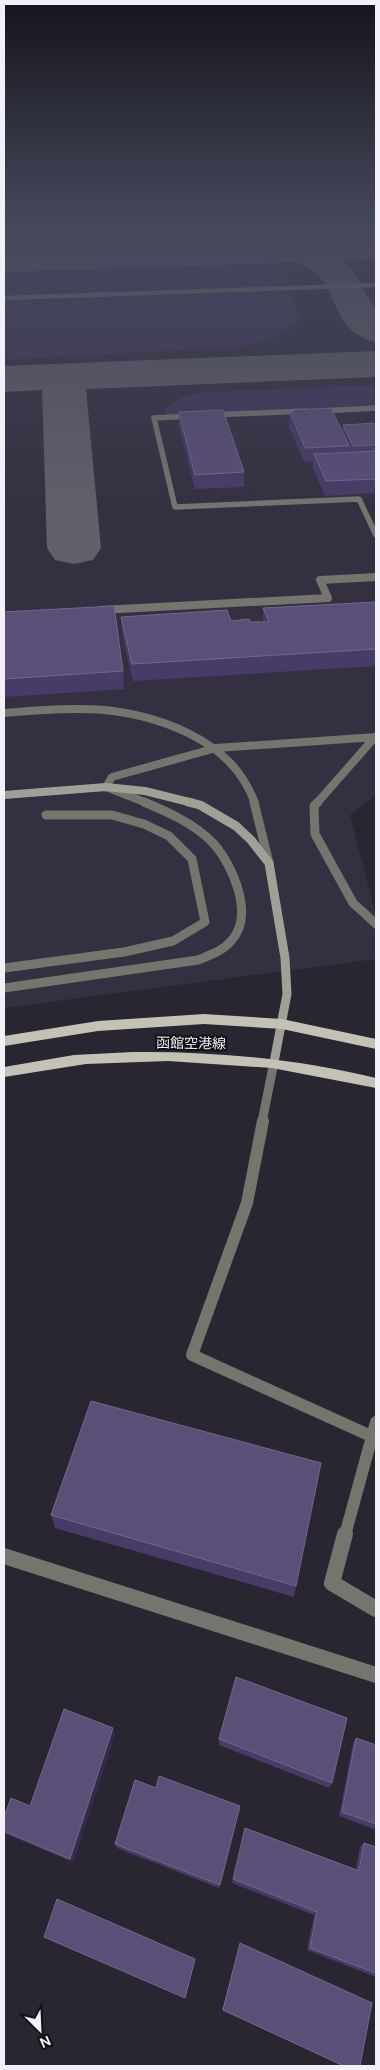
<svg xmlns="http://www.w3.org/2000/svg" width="380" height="2070" viewBox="0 0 380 2070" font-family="'DM Sans','Noto Sans JP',sans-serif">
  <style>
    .built { fill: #343041 }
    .green { fill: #41375a }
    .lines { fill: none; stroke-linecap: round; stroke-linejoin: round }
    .taxiway { fill: #625f6a; fill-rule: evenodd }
    .runway { fill: #625f6a; fill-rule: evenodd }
    .lane-far5 { stroke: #75756e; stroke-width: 4.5 }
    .lane-far4 { stroke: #75756e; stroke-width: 5.5 }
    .lane-far3 { stroke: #75756e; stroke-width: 8 }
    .lane-far2 { stroke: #75756e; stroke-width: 9 }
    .lane-far1 { stroke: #75756e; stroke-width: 12 }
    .lane { stroke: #75756e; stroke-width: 16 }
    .street-far1 { stroke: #75756e; stroke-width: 8 }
    .street { stroke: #75756e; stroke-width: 9 }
    .secondary-far1 { stroke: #a1a096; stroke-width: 8 }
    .secondary { stroke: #a1a096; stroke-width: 9 }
    .primary { fill: #c3c2b5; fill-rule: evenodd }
    .wall { fill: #493b68 }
    .shaded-wall { fill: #342a4c }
    .building { fill: #5b4e77; stroke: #73688c }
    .labels { text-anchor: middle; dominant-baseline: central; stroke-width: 4; stroke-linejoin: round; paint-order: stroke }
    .street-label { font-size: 14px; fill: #f2f0f8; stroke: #111015 }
  </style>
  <rect width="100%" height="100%" fill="#292632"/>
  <polygon class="built" points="4,219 376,219 376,795 350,815 376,916 376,959 4,1008"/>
  <g class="green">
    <polygon points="4,219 196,219 4,225"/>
    <path d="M215,262C239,262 277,260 287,287L4,296V269Z"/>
    <path d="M289,290L300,317C287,339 256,343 232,347L4,360V300Z"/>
    <path d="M376,385V406L165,415L166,408C178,397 190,395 205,392Z"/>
  </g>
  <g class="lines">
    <g class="taxiway">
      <path d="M211,230L275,236L304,242L334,253L351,269L376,310V342C330,332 340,287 309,268C276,248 235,256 199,247L194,240L199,233Z"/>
      <polygon points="376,351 376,377 86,389 101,548 93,560 74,564 55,560 47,548 42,390 4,392 4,366"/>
    </g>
    <polygon class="runway" points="376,219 376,260 4,272 4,220"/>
    <polyline class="lane-far5" points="4,298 376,285"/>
    <g class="lane-far4">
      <polyline points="320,411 376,408"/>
      <polyline points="212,415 305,411"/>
      <polyline points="190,416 154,418 175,507 359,499 376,535"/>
    </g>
    <g class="lane-far3">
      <polyline points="101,610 328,598 320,580 376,577"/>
      <polyline points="216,748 376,737"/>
      <polyline points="317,803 375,737"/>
    </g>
    <g class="lane-far2">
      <polyline points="318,802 314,806 315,834 353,903 376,924"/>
      <polyline points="4,968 124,952 173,941 205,922 192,859 169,836 144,824 112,815 46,815"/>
      <polyline points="262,1122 274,1062"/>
    </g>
    <g class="lane-far1">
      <polyline points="263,1121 247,1203 192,1355 371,1436"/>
      <polyline points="345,1535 376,1422"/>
    </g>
    <g class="lane">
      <polyline points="345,1534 332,1583 376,1609"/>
      <polyline points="4,1556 376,1675"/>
    </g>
    <g class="street-far1">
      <path d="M4,713C70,707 126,703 188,733C220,749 242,769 255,803"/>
      <polyline points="147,803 106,787 112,777 216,748"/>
    </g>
    <g class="street">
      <polyline points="254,802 269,863"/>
      <path d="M4,988L198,960C210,955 223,951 231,941C255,916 233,865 213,843C195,824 168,812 144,802"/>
    </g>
    <polyline class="secondary-far1" points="4,795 106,787 145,791 193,803"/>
    <polyline class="secondary" points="188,802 200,805 236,826 251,840 269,863 285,958 287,994 274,1062"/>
    <g class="primary">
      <polygon points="204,1014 282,1019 376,1039 376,1049 282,1029 204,1024 98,1031 4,1046 4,1036 98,1021"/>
      <path d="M133,1052C216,1051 296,1059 376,1078V1088L272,1068L168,1061L86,1064L4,1077V1067L74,1055Z"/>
    </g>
  </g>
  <g class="wall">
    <polygon points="293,410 342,433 343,425 376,423 376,493 325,496 313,468 313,461 304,462 289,426 290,412 293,412"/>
    <polygon points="179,412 244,472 244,487 195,489 179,426"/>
    <polygon points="376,602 376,666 133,681 122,634 121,617 231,621 251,622 263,622 263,608"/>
    <polygon points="4,612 123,671 124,689 4,697"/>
    <polygon points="51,1515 296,1586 294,1597 55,1528"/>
    <polygon points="113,1728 115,1734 73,1862 4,1833 4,1817 30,1806"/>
    <polygon points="356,1738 376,1745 376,1830 339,1816 353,1743"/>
    <polygon points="219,1739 332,1783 329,1788 219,1745"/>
    <polygon points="240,1806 219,1888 117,1848 115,1844"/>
    <polygon points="245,1828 356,1869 360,1847 364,1843 376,1847 376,1977 307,1950 314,1915 232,1883"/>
    <polygon points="44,1937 195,1959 185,1998 47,1938"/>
    <polygon points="240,1943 360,2066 343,2066 222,2010"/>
  </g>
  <polygon class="shaded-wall" points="113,1728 115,1734 73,1862 70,1859"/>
  <g class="building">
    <polygon points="331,408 349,446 305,448 290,412 294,412 293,410"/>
    <polygon points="223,410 244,472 195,475 179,412"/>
    <polygon points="376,423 376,445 353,446 343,425"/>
    <polygon points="376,451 376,479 326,481 314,454"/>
    <polygon points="376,602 376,649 132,664 121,617 227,610 231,621 249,619 251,622 269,622 263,608"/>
    <polygon points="114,606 123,671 4,679 4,612"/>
    <polygon points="91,1401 321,1463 296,1586 51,1515"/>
    <polygon points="236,1677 347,1718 332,1783 219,1739"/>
    <polygon points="64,1709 113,1728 70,1859 4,1831 4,1817 11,1798 30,1806"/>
    <polygon points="356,1738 376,1745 376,1824 342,1812"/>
    <polygon points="159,1776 240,1806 220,1885 115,1844 135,1780 156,1788"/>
    <polygon points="245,1828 359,1871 364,1843 376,1847 376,1973 310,1948 317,1912 233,1879"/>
    <polygon points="57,1899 195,1959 185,1998 44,1937"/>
    <polygon points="240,1943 372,2003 360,2066 344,2066 223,2010"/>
  </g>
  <linearGradient id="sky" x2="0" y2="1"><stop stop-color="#17151c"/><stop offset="0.43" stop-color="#43475a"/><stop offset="1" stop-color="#43475a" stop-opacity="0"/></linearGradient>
  <rect width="380" height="509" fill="url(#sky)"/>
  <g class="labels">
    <g class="street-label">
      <text transform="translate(191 1043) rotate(1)">函館空港線</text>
    </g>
  </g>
  <rect width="380" height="2070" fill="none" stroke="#f2f0f8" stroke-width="10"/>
  <g transform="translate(40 2030) rotate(156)" stroke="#111015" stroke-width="4" paint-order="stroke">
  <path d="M0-4L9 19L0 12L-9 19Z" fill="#f2f0f8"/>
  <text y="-8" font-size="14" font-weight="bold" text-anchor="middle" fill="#f2f0f8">N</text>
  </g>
</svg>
